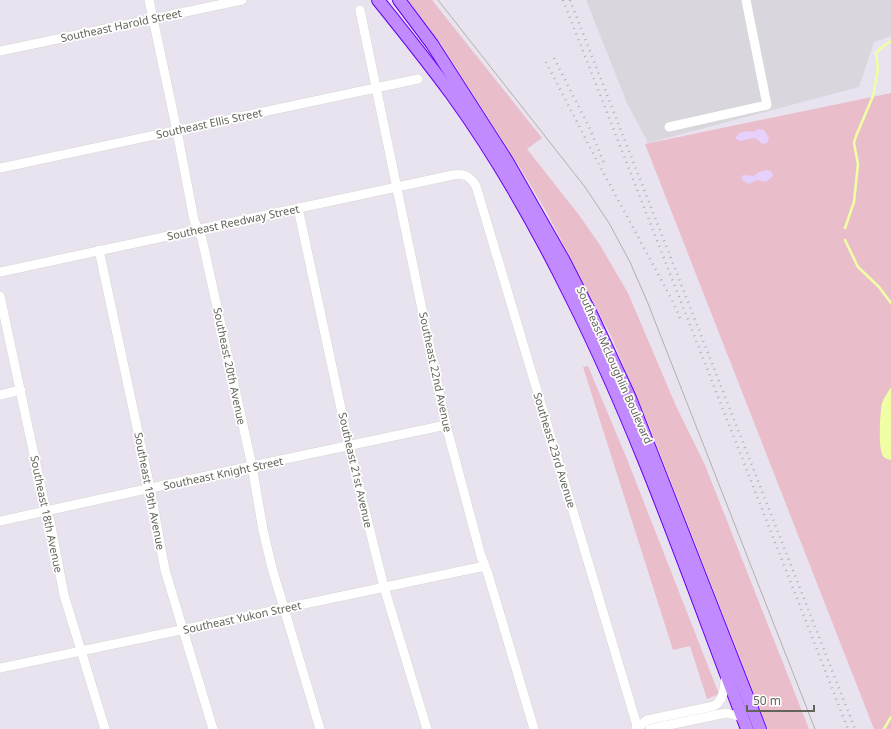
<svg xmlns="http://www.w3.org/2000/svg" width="891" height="729" viewBox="0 0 891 729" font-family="'Noto Sans',sans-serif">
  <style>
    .industrial { fill: #d9d6de }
    .green { fill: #e9beca }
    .sand { fill: #e6d1fd }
    .water { fill: #f0ffa4 }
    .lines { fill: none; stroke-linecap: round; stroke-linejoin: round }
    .stream { stroke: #f0ffa4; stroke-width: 2.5 }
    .street-casing { stroke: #d4d7cf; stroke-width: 10 }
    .highway-casing { stroke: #6400f3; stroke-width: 14 }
    .street { stroke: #fff; stroke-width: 9 }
    .highway { stroke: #c18bff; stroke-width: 12 }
    .tram { stroke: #b0b1ae; stroke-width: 1 }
    .rail { stroke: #b0b1ae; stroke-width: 2.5; stroke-dasharray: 1 5; stroke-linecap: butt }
    .labels { text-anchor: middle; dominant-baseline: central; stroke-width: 3.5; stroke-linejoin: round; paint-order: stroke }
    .street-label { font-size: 11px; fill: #63655b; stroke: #fff }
  </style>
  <rect width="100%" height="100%" fill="#e9e3ef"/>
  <polygon class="industrial" points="586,0 891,0 891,36 874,42 859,87 648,143 627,103"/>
  <g class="green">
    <polygon points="408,0 432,0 542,138 527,149 579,215 600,245 628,293 676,406 705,465 809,729 768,729 650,428 611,336 547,213 519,166 441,44"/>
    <polygon points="891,93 891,729 874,729 645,144"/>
    <polygon points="588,366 627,459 719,694 707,699 690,646 673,650 583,367"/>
  </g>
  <g class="sand">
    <path d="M757,129L764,130L769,138L767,143L762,144C755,135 750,139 741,141L736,139V137L739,133C743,132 750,131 754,132Z"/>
    <polygon points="767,170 772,172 773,176 766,182 757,180 749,184 742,180 742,177 743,175 754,176 759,172"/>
  </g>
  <path class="water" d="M891,387V460C888,459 885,459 883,456C878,449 880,412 882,403C884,398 888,392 891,387Z"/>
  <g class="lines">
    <g class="stream">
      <polyline points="845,228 854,202 858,164 854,143 856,136 873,96 878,69 876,53 881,48 891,41"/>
      <polyline points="845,240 858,267 879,287 891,303"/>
      <polyline points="884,729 891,717"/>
    </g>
    <g class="street-casing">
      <g id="street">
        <polyline points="149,0 177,131 194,220 202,239 252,466 263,530 272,568 320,729"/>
        <polyline points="360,10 446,425 481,556 488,574 534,729"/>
        <polyline points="0,51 242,0"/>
        <polyline points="669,127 767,105 746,0"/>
        <polyline points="0,168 418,79"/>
        <polyline points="298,208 349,446 384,587 427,729"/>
        <polyline points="99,250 150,488 165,570 213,729"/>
        <path d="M0,272L453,175C464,173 470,176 476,186L638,729"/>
        <polyline points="0,296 46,511 50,521 64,595 105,729"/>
        <polyline points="0,395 21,390"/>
        <polyline points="0,521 252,466 446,425"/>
        <polyline points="0,668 485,566"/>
        <path d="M636,729L647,720L714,706C725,700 724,686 726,674"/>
        <polyline points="650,729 726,713 742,717"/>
      </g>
    </g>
    <g class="highway-casing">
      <g id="highway">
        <path d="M378,0C403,31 428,62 452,95C497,157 537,228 571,297C641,436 691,584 747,729"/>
        <polyline points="399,0 432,44 507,161 564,261 593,318 630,398 760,729"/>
      </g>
    </g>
    <use href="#street" class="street"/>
    <use href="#highway" class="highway"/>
    <polyline class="tram" points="438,0 585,187 609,223 630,262 647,301 815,729"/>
    <g class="rail">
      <polyline points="563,0 848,729"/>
      <polyline points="570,0 855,729"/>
      <polyline points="554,58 590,129 604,163"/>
      <polyline points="546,62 596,159 671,298 680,318"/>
    </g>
  </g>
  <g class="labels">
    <g class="street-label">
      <text transform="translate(121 25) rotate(-12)">Southeast Harold Street</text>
      <text transform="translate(209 123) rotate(-12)">Southeast Ellis Street</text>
      <text transform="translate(233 222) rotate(-12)">Southeast Reedway Street</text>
      <text transform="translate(615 365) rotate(66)">Southeast McLoughlin Boulevard</text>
      <text transform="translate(230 366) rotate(78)">Southeast 20th Avenue</text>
      <text transform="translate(436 372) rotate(78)">Southeast 22nd Avenue</text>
      <text transform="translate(555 450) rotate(73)">Southeast 23rd Avenue</text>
      <text transform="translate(356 470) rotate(77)">Southeast 21st Avenue</text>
      <text transform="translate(223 473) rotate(-12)">Southeast Knight Street</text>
      <text transform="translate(150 491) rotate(79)">Southeast 19th Avenue</text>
      <text transform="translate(47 514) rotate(78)">Southeast 18th Avenue</text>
      <text transform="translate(242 617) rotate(-12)">Southeast Yukon Street</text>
    </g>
  </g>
  <path d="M747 705v6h67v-6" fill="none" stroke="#63655b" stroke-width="2"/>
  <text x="753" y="705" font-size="12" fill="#63655b" stroke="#ffffff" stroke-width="3" paint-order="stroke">50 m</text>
</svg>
